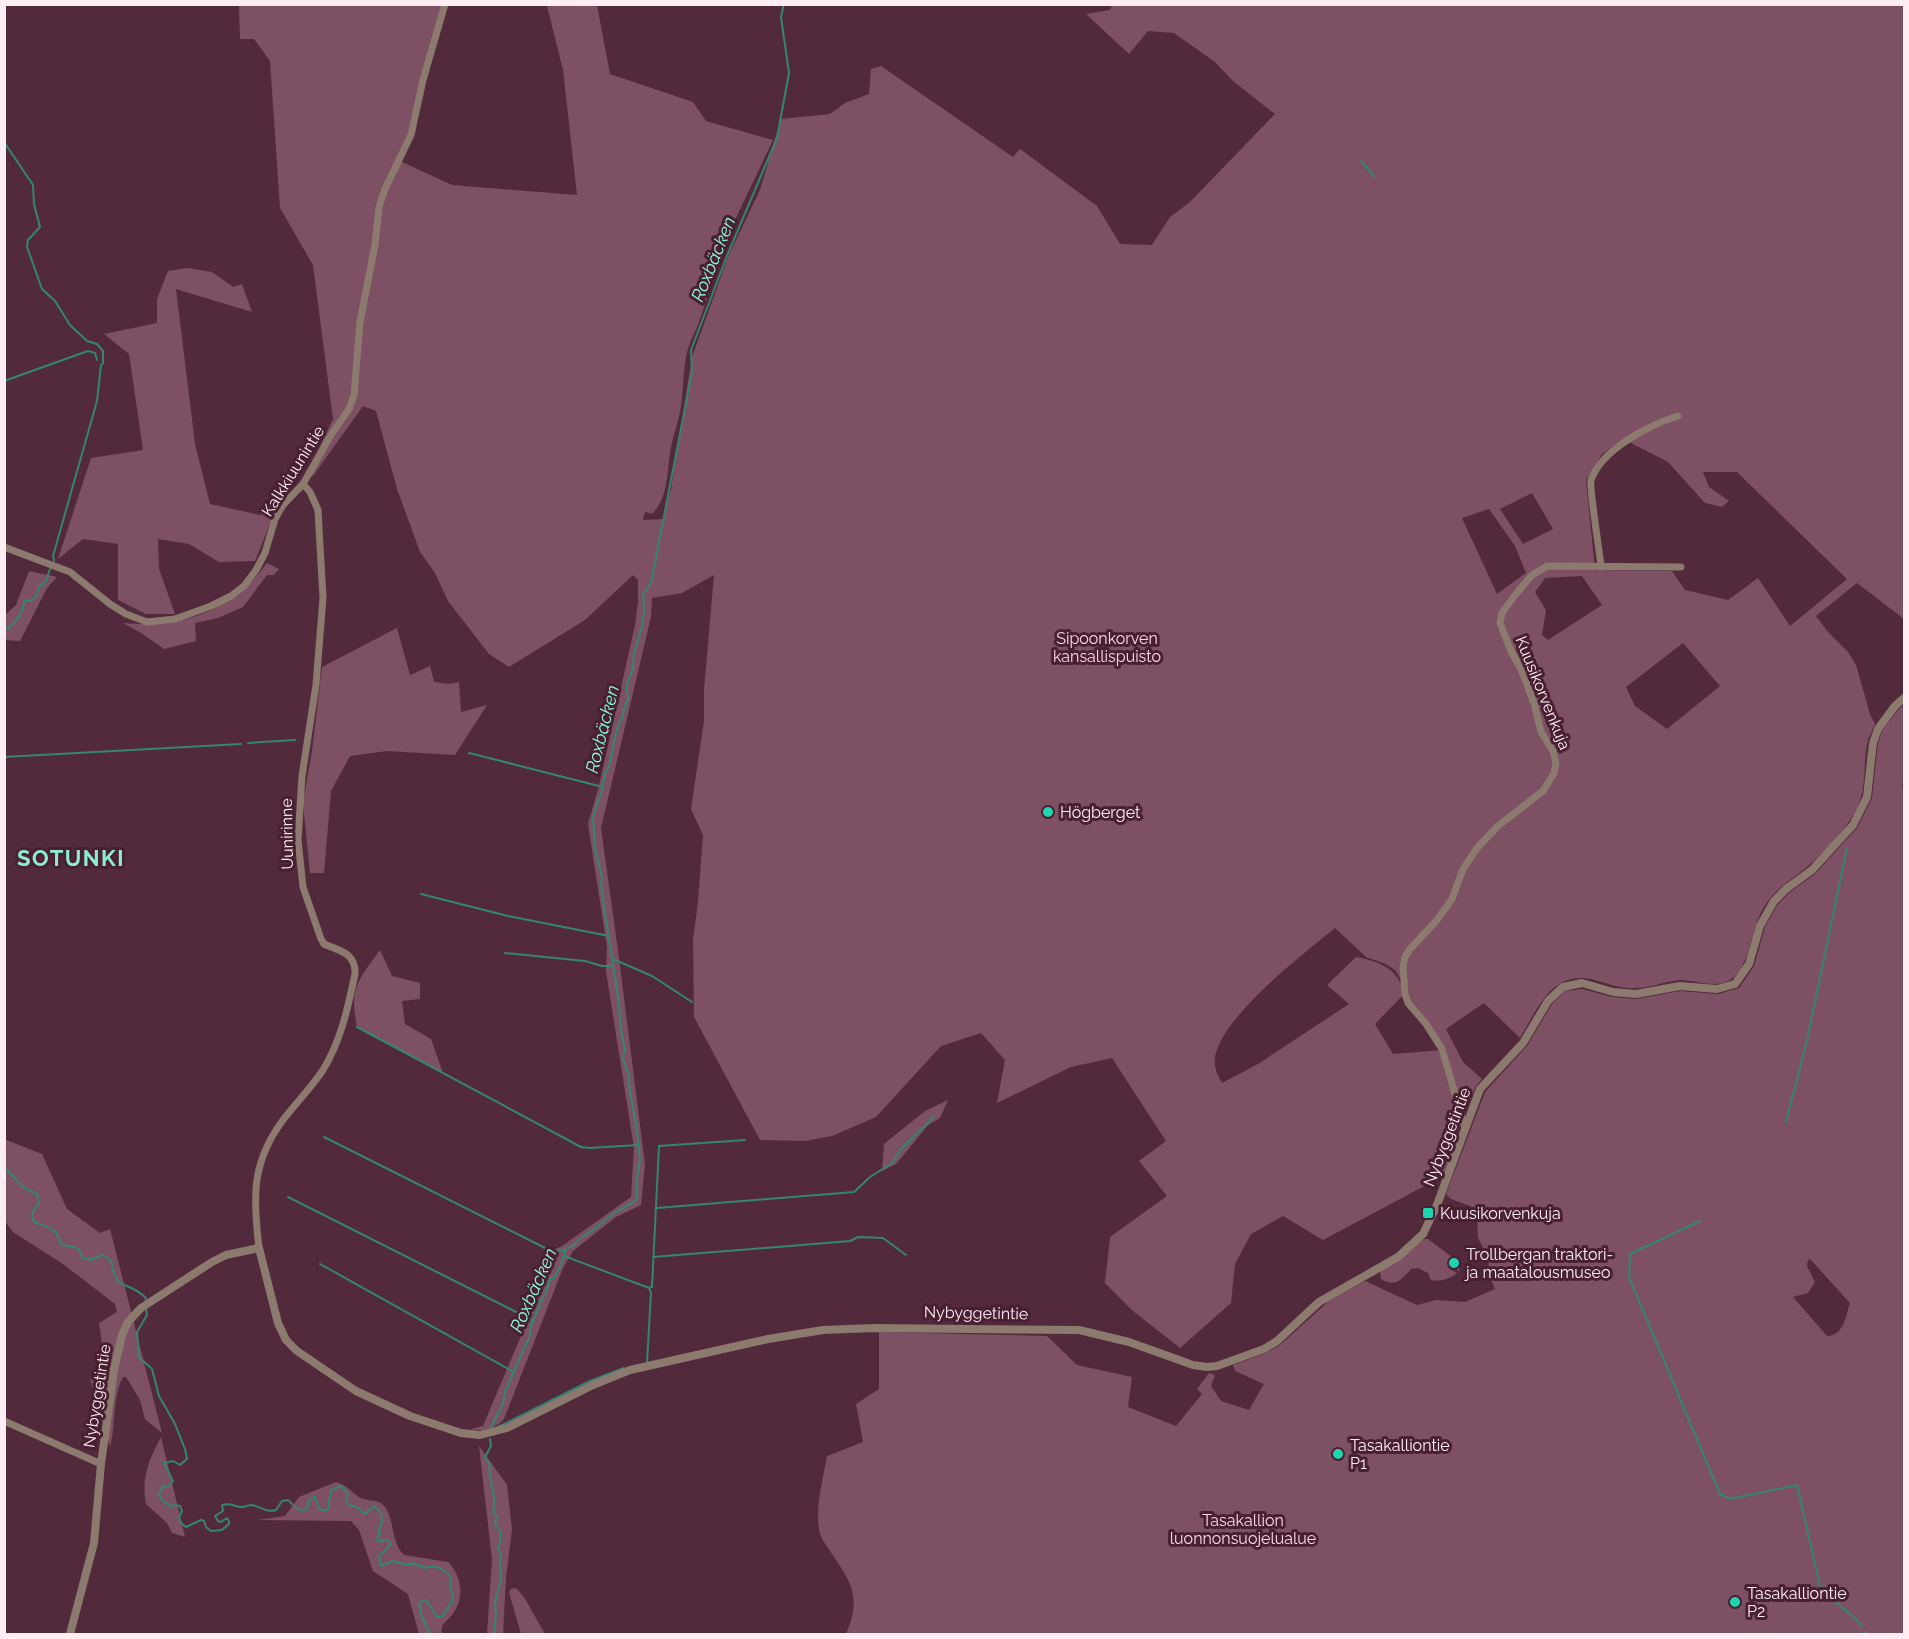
<svg xmlns="http://www.w3.org/2000/svg" width="1909" height="1639" viewBox="0 0 1909 1639" font-family="Raleway,sans-serif">
  <style>
    .green { fill: #7d5163; fill-rule: evenodd }
    .lines { fill: none; stroke-linecap: round; stroke-linejoin: round }
    .stream { stroke: #338671; stroke-width: 2 }
    .minor { stroke: #8d7a6e; stroke-width: 7 }
    .tertiary { stroke: #8d7a6e; stroke-width: 8 }
    .poi-dot { fill: #1fd5b0; stroke: #482032; stroke-width: 2 }
    .labels { text-anchor: middle; dominant-baseline: central; stroke-width: 6; stroke-linejoin: round; paint-order: stroke }
    .street-label { font-size: 16px; fill: #feedf3; stroke: #482032 }
    .park-label { font-size: 16px; fill: #fdd6e4; stroke: #482032 }
    .poi-label { font-size: 16px; fill: #feedf3; stroke: #482032; text-anchor: start }
    .water-label { font-size: 18px; font-style: italic; fill: #89fede; stroke: #482032 }
    .district-label { font-size: 22px; font-weight: bold; letter-spacing: 1.5px; fill: #8dedd2; stroke: #482032 }
  </style>
  <rect width="100%" height="100%" fill="#532a3c"/>
  <g class="green">
    <path d="M239,5H446L402,162L452,185L577,195L563,70L547,6L545,5H597L610,74L693,102L706,121L773,140L733,224L696,330C680,358 686,382 680,412C677,426 672,439 670,453C667,474 668,498 652,514L645,512L643,520L663,519L671,489L692,357L728,257L760,190L781,119L830,114L845,103L869,94L871,69L881,66L1013,157L1020,149L1097,206L1120,244L1152,245L1170,217L1190,202L1275,114L1233,81L1215,62L1174,33L1148,31L1129,54L1086,14L1110,10L1112,5H1904V619L1857,583L1816,616L1828,632L1848,652L1856,665L1870,714L1875,724C1873,729 1870,735 1868,740C1862,763 1868,785 1857,808C1846,829 1825,852 1807,867C1791,880 1775,889 1764,907C1751,927 1750,969 1730,980C1715,989 1696,980 1680,980C1665,981 1651,988 1635,988C1621,989 1609,984 1595,980C1552,969 1538,1008 1520,1038L1484,1003L1446,1029L1463,1062L1482,1079L1476,1086L1463,1117L1443,1049L1409,1002L1402,981L1395,970L1386,964L1366,957L1335,928C1306,952 1208,1026 1215,1066C1216,1072 1219,1078 1222,1083L1258,1064L1349,1004L1327,985L1356,957C1378,961 1400,969 1404,994L1375,1024L1393,1054L1442,1050L1461,1122L1447,1174L1323,1240L1283,1216L1251,1234L1235,1264L1231,1303L1180,1348L1133,1311L1105,1283L1110,1237L1167,1196L1139,1161L1166,1141L1112,1058L1071,1067L997,1103L1005,1060L981,1033L941,1046L876,1117L832,1136L805,1141L760,1140L694,1017L693,940L698,902L703,835L691,809L704,721V690L714,575L682,593L652,598L651,617L601,828L619,958L645,1165L641,1205L616,1217L573,1251L563,1268L504,1419C495,1429 483,1432 470,1429L483,1426L547,1274L551,1251L562,1246L631,1197L634,1148L606,971L607,947L588,824L599,786L635,625L638,602V580L633,575L585,620L509,667L489,654L448,601L435,573L420,552L397,489L376,411L363,406L313,476L307,474L333,419L313,265L280,208L270,61L254,39H240ZM1623,439L1668,462L1705,503L1722,507L1729,501L1709,487L1703,472H1737L1847,579L1790,626L1758,578L1728,600L1685,590L1672,571L1595,570L1586,480L1602,454ZM1532,493L1553,529L1523,544L1500,509ZM1489,509L1515,546L1526,573L1497,594L1462,518ZM1582,576L1602,605L1548,640L1542,635L1546,610L1535,592L1545,578ZM1683,643L1720,686L1667,729L1635,706L1626,687Z"/>
    <polygon points="187,268 212,272 233,287 242,284 252,312 176,289 195,444 210,504 260,515 271,506 273,516 255,561 219,562 189,544 158,539 159,569 175,614 146,614 118,600 118,544 83,539 58,559 91,458 143,450 129,354 104,334 157,323 157,299 168,271"/>
    <path d="M267,563L279,569L274,575H267L243,607L218,618L195,623L196,641L164,649L141,633L123,623C181,628 231,612 267,563Z"/>
    <polygon points="29,571 57,577 47,588 20,641 5,640 5,615 16,605"/>
    <polygon points="397,628 410,675 430,666 434,682 449,684 459,682 461,712 487,705 455,755 387,751 350,756 331,791 324,873 310,873 303,803 312,751 322,667"/>
    <path d="M1904,705V776L1902,787L1904,790V1634H846C861,1598 853,1585 832,1554C829,1548 822,1541 820,1534C814,1510 823,1480 827,1456L863,1442L856,1404L879,1389V1332L1047,1336L1077,1365L1132,1377L1128,1407L1176,1426L1202,1394L1197,1389L1209,1373L1215,1375L1211,1386L1221,1401L1249,1410L1264,1384L1235,1371L1233,1365L1264,1354L1280,1345L1330,1300L1365,1281L1417,1305L1436,1300L1465,1302L1495,1289L1488,1273L1489,1258L1478,1238L1477,1216L1470,1206L1451,1199L1446,1194L1485,1092L1527,1046L1552,1004L1565,991L1582,989L1612,997L1636,999L1680,991L1718,994L1739,988L1754,966L1765,927L1778,904L1789,893L1815,874L1857,828L1872,798L1878,744L1882,731L1899,709ZM1810,1259L1850,1303C1845,1318 1844,1335 1827,1336L1793,1297L1808,1293L1815,1282L1807,1266L1808,1260Z"/>
    <path d="M380,950L392,976L420,983V999L402,1001L405,1024L431,1039L443,1073L357,1027C349,989 358,980 380,950Z"/>
    <polygon points="948,1100 940,1118 928,1125 896,1164 882,1171 884,1144 925,1111"/>
    <path d="M4,1139L42,1154L67,1209L100,1233L110,1229L162,1433L145,1419L140,1400L126,1377H123C112,1397 116,1425 110,1447L90,1379L100,1374L103,1349L99,1323L117,1312L115,1304L63,1264L13,1232L5,1221Z"/>
    <path d="M1424,1239H1428L1456,1260L1460,1264L1459,1272L1452,1264L1448,1268L1457,1273C1450,1279 1440,1282 1431,1280L1428,1273L1418,1268L1411,1269C1402,1279 1396,1288 1381,1279L1380,1271Z"/>
    <path d="M161,1437L185,1537L172,1533L167,1523L146,1504C141,1477 149,1460 161,1437Z"/>
    <polygon points="479,1446 507,1485 512,1529 506,1578 503,1634 487,1634 492,1559"/>
    <path d="M336,1482C347,1485 350,1491 359,1497C367,1502 379,1498 385,1507C395,1521 391,1543 404,1555L448,1562C462,1576 465,1598 452,1615C446,1622 440,1624 442,1634H419L408,1594L373,1571L359,1530L351,1521L258,1520L285,1516L299,1497Z"/>
    <polygon points="511,1589 516,1588 524,1597 545,1634 521,1634 509,1592"/>
  </g>
  <g class="lines">
    <g class="stream">
      <polyline points="4,142 33,185 34,204 40,227 28,240 27,247 42,289 55,301 70,325 87,341 97,344 103,351 103,363 101,365 97,401 53,556 54,561"/>
      <polyline points="1361,161 1375,177"/>
      <polyline points="4,381 88,351 95,353 97,360"/>
      <path d="M4,630C18,623 21,614 25,600L30,601L36,597L39,586L45,583L50,569"/>
      <polyline points="248,743 295,740"/>
      <polyline points="469,753 603,787"/>
      <polyline points="4,757 241,744"/>
      <polyline points="421,894 508,916 609,936"/>
      <polyline points="505,953 585,961 602,966 612,966"/>
      <polyline points="613,959 652,976 692,1002"/>
      <polyline points="357,1027 581,1147 589,1148 638,1145"/>
      <polyline points="1786,1122 1807,1040 1847,848"/>
      <polyline points="324,1137 553,1252 564,1250"/>
      <path d="M4,1169L7,1170L23,1187L37,1194L39,1204C33,1210 31,1213 34,1222C49,1228 58,1228 61,1245L71,1246L79,1249L82,1258L91,1260L102,1255L111,1260C116,1293 125,1279 145,1297L146,1300"/>
      <polyline points="288,1197 534,1321"/>
      <polyline points="657,1208 854,1192 870,1177 892,1163 902,1148 928,1123 934,1115"/>
      <polyline points="1700,1221 1630,1254 1629,1277 1720,1494 1730,1499 1797,1485 1821,1590 1857,1620 1862,1627"/>
      <polyline points="564,1256 649,1288 652,1287 659,1146 745,1140"/>
      <polyline points="653,1257 850,1241 858,1237 883,1238 906,1255"/>
      <polyline points="320,1264 514,1372"/>
      <path d="M146,1309L147,1315L137,1332L139,1357L152,1369L159,1396L175,1424L185,1449L187,1459L180,1465L173,1461L164,1463L173,1481L169,1486L163,1487L159,1494L161,1499L171,1507L174,1505L180,1506L182,1511L179,1517L181,1523L186,1527L201,1520L204,1521L206,1527L211,1531L222,1530L229,1524V1521L227,1518L221,1522L218,1521L215,1516L223,1511L222,1505C231,1502 234,1507 242,1507C245,1507 248,1505 252,1505C262,1507 266,1513 276,1510L282,1501L288,1500C295,1505 296,1513 307,1509L309,1500L315,1497L319,1509L325,1511L328,1509L331,1490L341,1486L348,1494L346,1500L348,1505L357,1507L365,1514L374,1506L381,1513L382,1522L378,1531L380,1533L377,1540L380,1542L382,1540H388L390,1542V1545L379,1557L381,1566L393,1561L407,1565L413,1563L425,1568C435,1565 444,1568 451,1577L450,1586L453,1599L443,1616L437,1617L427,1601L424,1600L419,1604L422,1617L430,1634"/>
      <polyline points="647,1362 651,1293 649,1288"/>
      <polyline points="498,1427 590,1381 624,1368"/>
      <path d="M490,1429L503,1404L505,1391L530,1336V1328L543,1297L546,1293L550,1278H554L561,1265L566,1248C576,1247 578,1239 585,1235C597,1229 605,1219 616,1212C623,1207 630,1206 637,1199V1178L640,1160L636,1124L630,1093L628,1073L623,1059L625,1050L621,1030L619,1004L601,885L602,878L595,848L593,817L602,790L605,774L609,766L616,733L620,721L623,717C622,709 626,706 628,699C628,694 626,690 627,685C628,679 632,673 633,667C634,662 633,658 634,653C641,631 646,618 643,595L651,583L692,372L691,350L727,256L777,138L789,73L781,17L784,4"/>
      <path d="M490,1439L491,1446L485,1457L490,1464C487,1481 498,1495 493,1512L497,1517L495,1524L500,1531V1542L498,1547L501,1557L500,1563L501,1579L495,1603L496,1613L494,1634"/>
      <polyline points="1865,1632 1866,1634"/>
    </g>
    <g class="minor">
      <polyline points="4,547 70,572 110,604 126,614 147,622 175,619 211,606 231,596 244,586 256,570 265,553 275,519 283,505 303,484 331,435 349,409 354,395 360,322 375,245 379,207 385,189 411,135 423,80 445,4"/>
      <path d="M1601,567C1600,553 1589,488 1591,480C1602,449 1649,425 1678,416"/>
      <polyline points="1465,1128 1442,1049 1426,1024 1408,1003 1405,994 1403,967 1405,957 1410,949 1437,920 1452,899 1463,869 1478,847 1498,826 1543,791 1554,773 1556,763 1553,751 1541,732 1534,703 1521,669 1511,651 1500,623 1502,613 1516,594 1531,576 1547,566 1681,567"/>
      <path d="M259,1248C253,1198 251,1163 283,1120C296,1103 311,1088 323,1070C341,1041 348,1007 355,974C356,953 340,951 324,944L321,939L303,887L298,840L302,776L316,685L323,598L318,510L310,492L303,484"/>
      <polyline points="4,1421 101,1464"/>
    </g>
    <polyline class="tertiary" points="70,1634 94,1543 101,1464 114,1370 122,1335 128,1322 141,1308 212,1262 226,1255 259,1248 278,1323 286,1340 297,1351 356,1391 410,1416 461,1433 480,1435 507,1428 593,1385 630,1370 768,1339 823,1330 874,1328 1079,1330 1129,1342 1193,1365 1207,1367 1217,1366 1264,1349 1277,1341 1319,1302 1398,1257 1423,1234 1437,1205 1480,1089 1523,1043 1548,1001 1563,987 1582,983 1613,992 1636,994 1680,986 1717,989 1735,984 1749,964 1760,926 1774,901 1786,889 1812,870 1853,825 1867,797 1873,743 1878,729 1895,706 1904,698"/>
  </g>
  <g class="poi-dot">
    <circle cx="1048" cy="812" r="6"/>
    <rect x="1422" y="1207" width="12" height="12" rx="3"/>
    <circle cx="1454" cy="1263" r="6"/>
    <circle cx="1338" cy="1454" r="6"/>
    <circle cx="1735" cy="1602" r="6"/>
  </g>
  <g class="labels">
    <g class="street-label">
      <text transform="translate(293 471) rotate(-58)">Kalkkiuunintie</text>
      <text transform="translate(1543 693) rotate(68)">Kuusikorvenkuja</text>
      <text transform="translate(287 834) rotate(-91)">Uunirinne</text>
      <text transform="translate(1447 1137) rotate(-69)">Nybyggetintie</text>
      <text transform="translate(976 1313) rotate(1)">Nybyggetintie</text>
      <text transform="translate(97 1396) rotate(-81)">Nybyggetintie</text>
    </g>
    <g class="park-label">
      <text x="1107" y="638">Sipoonkorven<tspan x="1107" dy="18">kansallispuisto</tspan></text>
      <text x="1243" y="1520">Tasakallion<tspan x="1243" dy="18">luonnonsuojelualue</tspan></text>
    </g>
    <g class="poi-label">
      <text x="1060" y="812">Högberget</text>
      <text x="1440" y="1213">Kuusikorvenkuja</text>
      <text x="1466" y="1254">Trollbergan traktori-<tspan x="1466" dy="18">ja maatalousmuseo</tspan></text>
      <text x="1350" y="1445">Tasakalliontie<tspan x="1350" dy="18">P1</tspan></text>
      <text x="1747" y="1593">Tasakalliontie<tspan x="1747" dy="18">P2</tspan></text>
    </g>
    <g class="water-label">
      <text transform="translate(713 259) rotate(-68)">Roxbäcken</text>
      <text transform="translate(602 729) rotate(-76)">Roxbäcken</text>
      <text transform="translate(533 1290) rotate(-66)">Roxbäcken</text>
    </g>
    <g class="district-label">
      <text x="71" y="858">SOTUNKI</text>
    </g>
  </g>
  <rect width="1909" height="1639" fill="none" stroke="#feedf3" stroke-width="12"/>
</svg>
